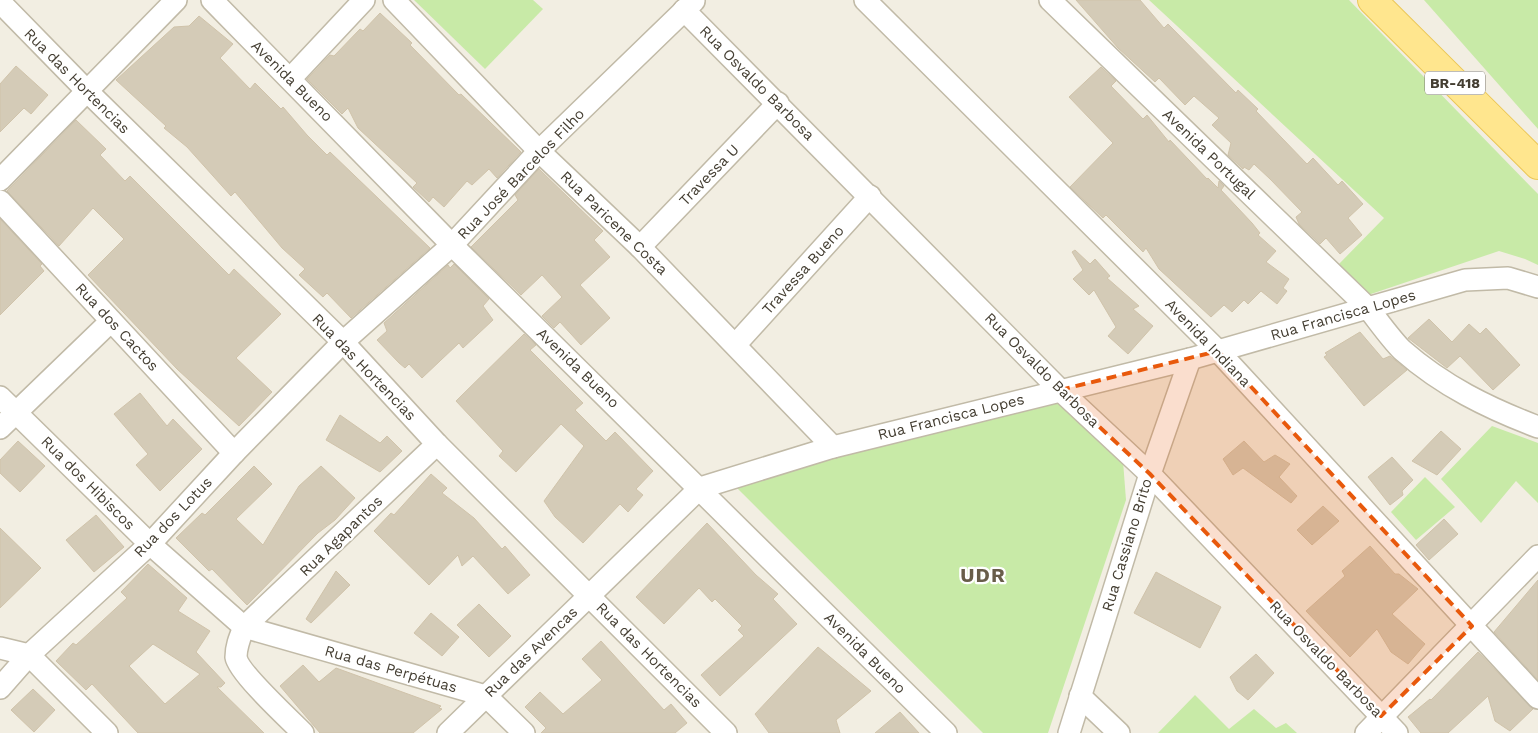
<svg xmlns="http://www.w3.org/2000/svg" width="1538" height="733" viewBox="0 0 1538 733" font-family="'Work Sans',sans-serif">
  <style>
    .green { fill: #c8eaa7 }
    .building { fill: #d4cbb7; stroke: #d0c3aa; fill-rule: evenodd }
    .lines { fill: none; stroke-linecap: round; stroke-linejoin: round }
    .minor-casing { stroke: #c1baa7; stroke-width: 24 }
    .primary-casing { stroke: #ebc757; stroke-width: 30 }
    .minor { stroke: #fff; stroke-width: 21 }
    .primary { stroke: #ffe68e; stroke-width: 28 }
    .marked { fill: #e8590c; fill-opacity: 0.2; stroke: #e8590c; stroke-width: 4; stroke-dasharray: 10 6; stroke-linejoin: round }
    .labels { text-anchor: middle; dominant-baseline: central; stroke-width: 4.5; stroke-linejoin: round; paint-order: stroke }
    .shield { fill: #fff; stroke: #7c7870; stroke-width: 1 }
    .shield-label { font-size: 14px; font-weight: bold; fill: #443e32 }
    .street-label { font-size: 15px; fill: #443e32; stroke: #fff }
    .district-label { font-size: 20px; font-weight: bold; letter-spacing: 1px; fill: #685d49; stroke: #fff }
  </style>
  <rect width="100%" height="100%" fill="#f2eee2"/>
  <g class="green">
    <polygon points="414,0 533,0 543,9 485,69"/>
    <polygon points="1149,0 1349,0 1538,194 1538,265 1525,259 1499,251 1368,295 1339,264 1384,218"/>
    <polygon points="1424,0 1538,0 1538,129"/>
    <polygon points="1055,397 1123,461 1126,500 1048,733 983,733 735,486"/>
    <polygon points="1492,426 1538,443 1538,503 1516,481 1481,523 1441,479"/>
    <polygon points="1425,477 1455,507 1416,540 1391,512"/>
    <polygon points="1195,695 1229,729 1254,709 1276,728 1286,723 1297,733 1158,733"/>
  </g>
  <g class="building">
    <polygon points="1076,0 1140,0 1164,28 1168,24 1236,93 1238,90 1258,109 1256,111 1307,164 1313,158 1338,185 1342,181 1363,204 1348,218 1362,235 1340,254 1326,238 1320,244 1299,224 1296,217 1302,212 1270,179 1254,164 1249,170 1244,167 1243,169 1228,155 1231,143 1212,125 1219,118 1194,96 1185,105 1159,78 1155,82 1118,48"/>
    <polygon points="380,13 412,43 410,45 459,95 461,94 521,152 497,178 489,169 472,185 467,181 444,207 433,197 429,202 413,187 417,183 358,128 348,108 342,114 307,79 330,55 334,56 360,29 363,31"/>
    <polygon points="199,16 233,44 220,58 250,89 255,83 281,109 283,107 307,135 327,155 330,152 430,248 351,318 327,293 323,297 299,275 305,269 282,248 235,192 231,196 187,147 164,128 166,126 116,80 174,27 189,26"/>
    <polygon points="16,66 48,95 31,114 24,108 0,132 0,84"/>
    <polygon points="1101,67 1116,81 1111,86 1143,119 1147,115 1169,142 1170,140 1207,179 1208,178 1218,188 1219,181 1224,186 1221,190 1252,223 1260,233 1258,235 1276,251 1266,262 1289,279 1283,288 1287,291 1277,304 1261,291 1248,304 1244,300 1232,312 1224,305 1211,317 1159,269 1146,248 1143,252 1106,215 1103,218 1070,187 1113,143 1069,97"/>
    <polygon points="76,120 106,149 100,155 125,181 130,176 229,275 234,269 281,314 236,358 272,392 239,426 177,369 88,275 124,239 93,208 59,246 7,191"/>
    <polygon points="539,169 603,231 594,240 610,257 580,285 610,318 581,345 560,322 554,328 542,316 562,297 542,275 521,295 471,247 518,200 515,195"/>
    <polygon points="0,219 42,264 40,266 44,271 0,315"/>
    <polygon points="1075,250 1090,264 1095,259 1110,276 1107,278 1139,306 1133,309 1153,326 1128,354 1108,336 1116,327 1094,290 1089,295 1073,279 1083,270 1072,252"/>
    <polygon points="454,264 489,299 483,306 493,320 463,348 459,343 422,378 409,364 405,368 399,363 377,340 387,331 384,323 448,265 450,268"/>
    <polygon points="1429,319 1452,342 1469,324 1480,334 1486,328 1520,365 1493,390 1460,356 1447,368 1408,338"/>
    <polygon points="1360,332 1383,359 1390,356 1407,370 1364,406 1324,357 1327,355 1325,353"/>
    <polygon points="524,334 536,345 530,350 583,403 575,410 606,441 615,432 653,471 636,489 643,495 628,512 620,504 583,543 555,517 544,501 584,446 561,424 516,472 499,456 503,451 456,401"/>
    <polygon points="140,393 167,426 173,419 202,449 160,491 136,465 148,454 114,414"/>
    <polygon points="340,415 380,443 387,436 402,451 380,472 326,440"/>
    <polygon points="1441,431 1461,449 1437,475 1412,461"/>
    <polygon points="18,441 45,466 20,492 0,473 0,460"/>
    <polygon points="1244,441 1264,462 1275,455 1290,464 1279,477 1297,496 1291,503 1243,468 1233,475 1223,459"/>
    <polygon points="1392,457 1413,480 1402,491 1403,495 1390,505 1368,477"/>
    <polygon points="254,466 272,484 236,519 263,545 299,486 321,466 355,498 335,520 318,533 247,605 212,569 209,571 176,538 202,513 205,515"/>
    <polygon points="431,474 447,488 442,493 474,518 502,549 505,546 530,575 508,594 473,556 462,566 458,555 429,585 374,531 391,513 394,515"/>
    <polygon points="1323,506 1339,521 1312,545 1297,530"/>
    <polygon points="96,515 124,547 94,572 66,540"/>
    <polygon points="1444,519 1458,534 1429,560 1416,545"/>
    <polygon points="707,523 756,575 778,594 773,599 797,624 720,696 701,675 744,636 738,630 742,626 715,599 712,602 699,588 664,624 636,597"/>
    <polygon points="0,528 41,568 0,608"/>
    <polygon points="1370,546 1395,574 1399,574 1418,589 1392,614 1425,644 1408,664 1391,652 1377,629 1350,657 1306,611 1345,576 1342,571"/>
    <path d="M148,564L187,598L178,611L210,631L196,652L225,683L221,687H217L264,733H138L92,684L86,690L56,661L73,643L76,645L127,598L121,592ZM153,644L200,674L165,704L129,666Z"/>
    <polygon points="336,571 350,585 311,623 306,619"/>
    <polygon points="1156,572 1221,607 1200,648 1134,613"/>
    <polygon points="1538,580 1538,680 1494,632"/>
    <polygon points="479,604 511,636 489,657 457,625"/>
    <polygon points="431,613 459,637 442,656 414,633"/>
    <polygon points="601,641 664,710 671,704 687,723 675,733 541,733 546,728 525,707 540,692 563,714 602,680 582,659"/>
    <polygon points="818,647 871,691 836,720 840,733 769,733 755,714"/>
    <polygon points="1478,652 1533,709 1510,731 1495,721 1488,696 1448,733 1421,733 1408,717 1430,699 1431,700"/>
    <polygon points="1256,654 1274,673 1248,700 1237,691 1230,677"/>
    <polygon points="303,665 319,682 336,668 441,706 439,708 442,709 413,733 320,733 280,686"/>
    <polygon points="33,689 55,710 34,732 11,710"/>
    <polygon points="900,712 919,733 875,733"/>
  </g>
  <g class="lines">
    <g class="minor-casing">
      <g id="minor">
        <polyline points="212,0 452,245 946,733"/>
        <polyline points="394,0 539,151 640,247 833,447"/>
        <polyline points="865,0 1218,351 1538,698"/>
        <path d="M1050,0L1368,308C1379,322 1390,338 1402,350C1443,386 1488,408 1538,427"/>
        <polyline points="0,2 88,92 343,342 437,444 726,733"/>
        <polyline points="684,10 1060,390 1150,474 1397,733"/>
        <polyline points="290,79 364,0"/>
        <polyline points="0,180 176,0"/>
        <polyline points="0,201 234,453"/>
        <polyline points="640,247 778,103"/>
        <polyline points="736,344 870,196"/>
        <polyline points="0,397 150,544 244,627 486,696 524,733"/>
        <polyline points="0,428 111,321"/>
        <polyline points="0,648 29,655 107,733"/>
        <polyline points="0,688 29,655 150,544 234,453 343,342 452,245 539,151 694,1"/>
        <polyline points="1080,696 1119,733"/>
        <path d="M303,733C290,720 238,672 236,657C236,646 240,637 244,627L437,444"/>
        <polyline points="448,733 700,488 833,447 1190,359 1465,280 1508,278 1538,287"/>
        <polyline points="1069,733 1150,474 1190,359"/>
        <polyline points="1366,733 1538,556"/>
      </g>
    </g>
    <g class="primary-casing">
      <polyline id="primary" points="1372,0 1538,165"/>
    </g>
    <use href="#minor" class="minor"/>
    <use href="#primary" class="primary"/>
  </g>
  <path class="marked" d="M1218,351L1472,626L1381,716L1150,474L1060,390Z"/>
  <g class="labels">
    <rect class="shield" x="1425" y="71.5" width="60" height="23" rx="4"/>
    <g class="shield-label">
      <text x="1455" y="83">BR-418</text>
    </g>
    <g class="street-label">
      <text transform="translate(77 81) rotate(45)">Rua das Hortencias</text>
      <text transform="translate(292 81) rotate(45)">Avenida Bueno</text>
      <text transform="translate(757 83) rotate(45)">Rua Osvaldo Barbosa</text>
      <text transform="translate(1209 154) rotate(44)">Avenida Portugal</text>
      <text transform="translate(521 174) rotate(-46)">Rua José Barcelos Filho</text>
      <text transform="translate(709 175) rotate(-46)">Travessa U</text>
      <text transform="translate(614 223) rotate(44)">Rua Paricene Costa</text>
      <text transform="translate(803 270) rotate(-48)">Travessa Bueno</text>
      <text transform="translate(1343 315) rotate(-16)">Rua Francisca Lopes</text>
      <text transform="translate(117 327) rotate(47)">Rua dos Cactos</text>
      <text transform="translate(1208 343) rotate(46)">Avenida Indiana</text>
      <text transform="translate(364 367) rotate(46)">Rua das Hortencias</text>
      <text transform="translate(578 368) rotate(44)">Avenida Bueno</text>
      <text transform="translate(1042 370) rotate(45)">Rua Osvaldo Barbosa</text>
      <text transform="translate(951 417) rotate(-14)">Rua Francisca Lopes</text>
      <text transform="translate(88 483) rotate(45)">Rua dos Hibiscos</text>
      <text transform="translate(173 517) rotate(-46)">Rua dos Lotus</text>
      <text transform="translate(341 536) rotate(-44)">Rua Agapantos</text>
      <text transform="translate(1127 545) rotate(-73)">Rua Cassiano Brito</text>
      <text transform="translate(531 652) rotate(-44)">Rua das Avencas</text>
      <text transform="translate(865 653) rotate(45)">Avenida Bueno</text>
      <text transform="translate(649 655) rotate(45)">Rua das Hortencias</text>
      <text transform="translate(1326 659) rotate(46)">Rua Osvaldo Barbosa</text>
      <text transform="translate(391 669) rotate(16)">Rua das Perpétuas</text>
    </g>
    <g class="district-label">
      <text x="983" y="575">UDR</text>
    </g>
  </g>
</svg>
